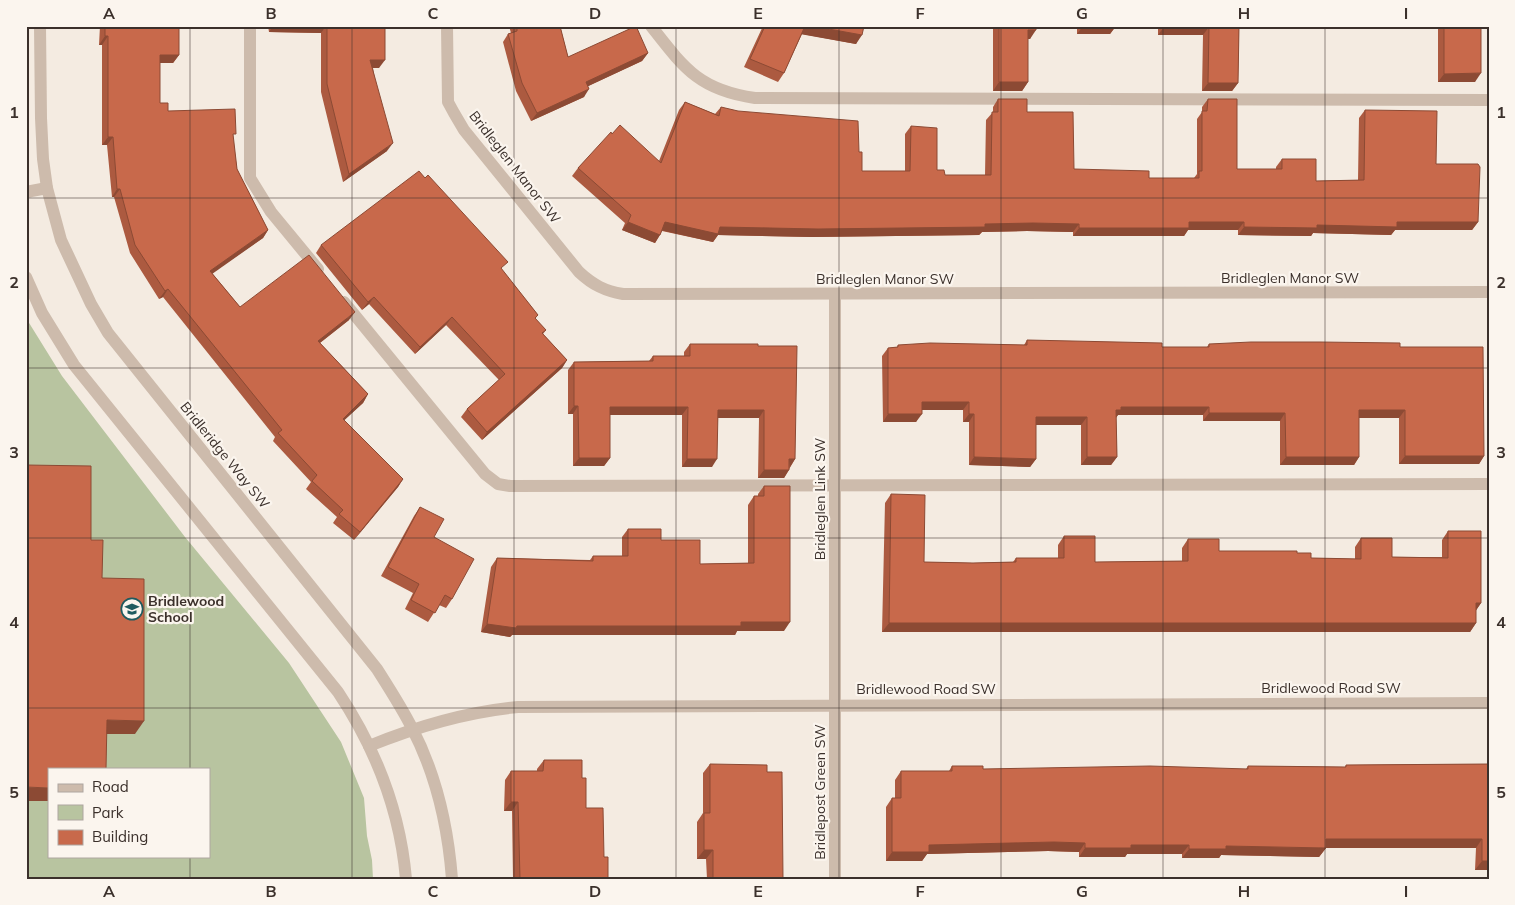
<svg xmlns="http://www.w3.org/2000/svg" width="1515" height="905" viewBox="0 0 1515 905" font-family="Mulish,sans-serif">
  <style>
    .green { fill: #b8c4a0; fill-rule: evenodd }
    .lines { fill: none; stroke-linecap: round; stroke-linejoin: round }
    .service { stroke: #cdbbac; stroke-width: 12 }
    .minor { stroke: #cdbbac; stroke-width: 12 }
    .tertiary { stroke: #cdbbac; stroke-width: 12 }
    .wall { fill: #ac5a40 }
    .shaded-wall { fill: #8c4a34 }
    .building { fill: #c8694b; stroke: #8c4a34 }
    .grid { fill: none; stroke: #3b302b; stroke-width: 1; stroke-opacity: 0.55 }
    .labels { text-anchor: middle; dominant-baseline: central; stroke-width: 4.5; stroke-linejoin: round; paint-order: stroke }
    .street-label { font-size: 14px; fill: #3b302b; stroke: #fbf5ee }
    .poi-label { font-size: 14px; font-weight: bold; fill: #3b302b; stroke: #fbf5ee; text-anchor: start }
    .neatline { fill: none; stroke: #3b302b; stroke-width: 2 }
    .grid-label { font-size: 16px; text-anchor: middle; font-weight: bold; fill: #3b302b }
  </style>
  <rect width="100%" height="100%" fill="#f4ebe1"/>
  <path class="green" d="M26,318L62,376L185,537L289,663L341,742L364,798L367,836L372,860L373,879H26ZM49,769H209V856H49Z"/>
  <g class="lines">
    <g class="service">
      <polyline points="250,26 250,178 271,212 318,269"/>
      <path d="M651,26C684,68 699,90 755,98L1489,100"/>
      <polyline points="344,302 485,474 498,484 510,486 1489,484"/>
    </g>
    <g class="minor">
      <path d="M447,26L448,102L454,113L464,130L579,272C593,285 605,291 623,294L1489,292"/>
      <polyline points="26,192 47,188"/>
      <polyline points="835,294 835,879"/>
    </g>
    <g class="tertiary">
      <path d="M40,26L41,118L43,159L47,188L61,240L91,304L108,333L377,669C389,688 402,708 412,728C436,774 448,827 452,879"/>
      <path d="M26,277L42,313L74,365L338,692C376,749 400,810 406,879"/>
      <path d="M369,746C418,726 465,712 518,707L1489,703"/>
    </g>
  </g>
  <g class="wall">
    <polygon points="100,26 179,26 179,55 173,63 160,63 160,103 168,111 233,138 237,169 268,230 263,238 212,273 240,307 349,320 320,343 368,394 363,403 344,420 403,479 398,487 354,540 333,523 337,517 306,489 311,482 273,441 275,437 163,297 159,299 130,253 114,197 112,197 107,145 102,145 102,45 99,45"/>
    <polygon points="268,26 391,26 389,29 385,29 379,68 373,68 387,151 343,182 321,92 321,33 269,32"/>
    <polygon points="509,26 560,26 568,57 648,53 642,61 588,86 584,97 531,121 516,91 503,42 508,34 511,33"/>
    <polygon points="763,26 909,26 908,27 864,27 856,44 802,34 784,73 778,82 744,67"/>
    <polygon points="993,26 1036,26 1030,39 1028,39 1028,82 1022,91 993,91"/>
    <polygon points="1077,26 1116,26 1110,34 1077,34"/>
    <polygon points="1158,26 1239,26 1238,83 1232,91 1202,91 1203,35 1158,35"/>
    <polygon points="1438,26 1481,26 1475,82 1438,82"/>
    <polygon points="998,99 1027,112 1074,169 1149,178 1194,178 1197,174 1197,119 1202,112 1202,107 1208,99 1237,169 1276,169 1276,167 1282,159 1316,181 1358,180 1359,118 1365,110 1436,164 1478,222 1472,230 1395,230 1391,235 1313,233 1311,236 1238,235 1238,230 1188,230 1184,236 1073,236 1073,232 1027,231 982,232 979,235 812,237 718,235 713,242 662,231 655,243 622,230 625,223 572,176 578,168 612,134 659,161 679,110 685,102 715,114 721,107 859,152 862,171 905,171 905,134 911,126 937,170 945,175 985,175 986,120 993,112 993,107"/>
    <polygon points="321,245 502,270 538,315 535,319 546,330 543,334 567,360 562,368 482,440 461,417 467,409 499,380 446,325 415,354 369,304 362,310 316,253"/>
    <polygon points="1027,340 1162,347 1207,347 1209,344 1400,347 1484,456 1479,464 1399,464 1399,418 1359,418 1359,457 1354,465 1280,465 1280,421 1203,421 1203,415 1118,415 1116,417 1117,457 1111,465 1081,465 1081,425 1036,425 1036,459 1030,467 969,465 969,422 963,422 963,410 922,410 916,422 883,422 882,356 888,348 897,347 898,345 1024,345"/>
    <polygon points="690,344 758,346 795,459 784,478 758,478 759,418 718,418 712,467 682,467 682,415 610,415 610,458 604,466 573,466 573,414 568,414 568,370 574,362 649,361 653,356 684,356 684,352"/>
    <polygon points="764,486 784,631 737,631 735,635 512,635 510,637 481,632 491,567 497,558 590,560 593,556 622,556 622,537 628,529 661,540 700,564 748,563 748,505 754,496 758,496 758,494"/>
    <polygon points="891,494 924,562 973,563 1013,562 1016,558 1058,558 1058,545 1064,536 1095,562 1182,561 1182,548 1188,539 1219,551 1297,553 1311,558 1355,559 1355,547 1361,538 1392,557 1442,557 1442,540 1448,531 1481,603 1476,610 1476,623 1470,632 882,632 885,503"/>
    <polygon points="420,507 434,537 452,599 446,608 439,605 428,622 405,609 413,593 381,576 414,516"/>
    <polygon points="544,760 582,778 586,808 604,857 608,879 513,879 512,811 504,811 505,780 511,771 537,771 537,769"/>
    <polygon points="710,764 767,772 783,879 707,879 706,859 697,859 697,822 703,813 703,773"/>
    <polygon points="1489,764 1489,870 1475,870 1476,848 1326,848 1319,857 1221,855 1219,858 1182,858 1182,854 1127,854 1125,857 1079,857 1079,852 1048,851 927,854 922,861 886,861 886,807 892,798 895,798 895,780 901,771 949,771 952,766 983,769 1246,769 1248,766 1345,767 1346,765"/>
  </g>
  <g class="shaded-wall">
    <polygon points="273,26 326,26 321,33 269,32"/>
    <polygon points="381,26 391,26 389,29 379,29"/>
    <polygon points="805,26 812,26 862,35 856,44 800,34"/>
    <polygon points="860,26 909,26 908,27 859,27"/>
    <polygon points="1083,26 1116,26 1110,34 1077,34"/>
    <polygon points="1164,27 1209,27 1203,35 1158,35"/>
    <polygon points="1028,30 1036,30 1030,39 1022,39"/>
    <polygon points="105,36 108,36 102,45 99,45"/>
    <polygon points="648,53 642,61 580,90 586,82"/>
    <polygon points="160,55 179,55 173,63 154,63"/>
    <polygon points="370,60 385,60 379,68 365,68"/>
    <polygon points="1481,73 1475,82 1438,82 1444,74"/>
    <polygon points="999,82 1028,82 1022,91 993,91"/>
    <polygon points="1208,83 1238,83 1232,91 1202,91"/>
    <polygon points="589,89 584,97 531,121 537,113"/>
    <polygon points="108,137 113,137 107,145 102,145"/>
    <polygon points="393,143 387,151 343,182 349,174"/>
    <polygon points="117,189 120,189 114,197 112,197"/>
    <polygon points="628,222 660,235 655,243 622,230"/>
    <polygon points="665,222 985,224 1033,223 1079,224 1073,232 1027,231 982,232 979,235 812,237 718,235 713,242 660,230"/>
    <polygon points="1189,222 1244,222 1238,230 1188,230 1184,236 1073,236 1079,228"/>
    <polygon points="1397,222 1478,222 1472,230 1395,230 1391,235 1313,233 1311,236 1238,235 1244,227"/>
    <polygon points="268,230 263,238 205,279 210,271"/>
    <polygon points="168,289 163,297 159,299 165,291"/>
    <polygon points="374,297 369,304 362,310 368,302"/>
    <polygon points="355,312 349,320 312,349 318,341"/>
    <polygon points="452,317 446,325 415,354 420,347"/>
    <polygon points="567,360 562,368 482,440 487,432"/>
    <polygon points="368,394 363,403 337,427 343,419"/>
    <polygon points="922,402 969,402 963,410 916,410"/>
    <polygon points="574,406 578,406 573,414 568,414"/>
    <polygon points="610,407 688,407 682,415 604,415"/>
    <polygon points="1121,407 1209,407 1203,415 1118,415 1116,418 1116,410"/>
    <polygon points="718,410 764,410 759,418 712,418"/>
    <polygon points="1359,410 1405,410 1399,418 1353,418"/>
    <polygon points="1209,413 1285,413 1280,421 1203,421"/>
    <polygon points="888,414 922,414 916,422 883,422"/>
    <polygon points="969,414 974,414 969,422 963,422"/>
    <polygon points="1036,417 1087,417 1081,425 1030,425"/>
    <polygon points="1405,456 1484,456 1479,464 1399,464"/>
    <polygon points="974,457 1036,459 1030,467 969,465"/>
    <polygon points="1087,457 1117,457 1111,465 1081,465"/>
    <polygon points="1286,457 1359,457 1354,465 1280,465"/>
    <polygon points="579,458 610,458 604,466 573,466"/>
    <polygon points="687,459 717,459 712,467 682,467"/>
    <polygon points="789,459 795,459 790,467"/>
    <polygon points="764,470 789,470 784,478 758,478"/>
    <polygon points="403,479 398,487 354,540 360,532"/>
    <polygon points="1476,603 1481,603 1475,612"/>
    <polygon points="741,622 790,622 784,631 737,631 735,635 512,635 510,637 481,632 487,624 517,626"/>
    <polygon points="889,623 1476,623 1470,632 882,632"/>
    <polygon points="107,720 144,721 135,734 98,734"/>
    <polygon points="26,787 49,788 49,801 26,801"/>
    <polygon points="511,802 518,802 512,811 504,811"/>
    <polygon points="1326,839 1482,839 1476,848 1319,848"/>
    <polygon points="1054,842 1085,843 1079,852 1048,851 927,854 922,861 886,861 892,852 929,845"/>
    <polygon points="1131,845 1189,845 1182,854 1127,854 1125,857 1079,857 1085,848"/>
    <polygon points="1226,846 1326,848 1319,857 1221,855 1219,858 1182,858 1189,849"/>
    <polygon points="704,850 713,850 706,859 697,859"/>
    <polygon points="1482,861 1489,861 1489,870 1475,870"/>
  </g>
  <g class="building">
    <polygon points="105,26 179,26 179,55 160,55 160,103 168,103 168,111 235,109 236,134 233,134 237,169 268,230 210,271 240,307 309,255 355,312 318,341 368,394 343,419 403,479 360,532 339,514 343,510 312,481 317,475 278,433 282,430 168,289 165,291 135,245 120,189 117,189 113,137 108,137 108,36 105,36"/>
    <polygon points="327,26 385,26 385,60 370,60 393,143 349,174 327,84"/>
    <polygon points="517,26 560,26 568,57 636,26 648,53 586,82 589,89 537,113 522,83 508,34 517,31"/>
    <polygon points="765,26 805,26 784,73 750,59"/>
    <polygon points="812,26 864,26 862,35"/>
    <polygon points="999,26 1036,26 1036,30 1028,30 1028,82 999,82"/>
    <polygon points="1164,26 1239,26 1238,83 1208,83 1209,27"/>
    <polygon points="1444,26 1481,26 1481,73 1444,74"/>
    <polygon points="998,99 1027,99 1027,112 1073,112 1074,169 1149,171 1149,178 1199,178 1199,171 1202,171 1202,111 1207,111 1208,99 1237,99 1237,169 1282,169 1282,159 1316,159 1316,181 1364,180 1365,110 1437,111 1436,164 1478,164 1480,167 1478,222 1397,222 1397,227 1317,225 1317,228 1244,227 1244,222 1189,222 1189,228 1079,228 1079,224 1033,223 985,224 985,227 818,229 720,227 718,234 665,222 660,235 628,222 631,215 578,168 611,132 612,134 620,125 661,163 685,102 719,116 721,107 738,111 858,121 859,152 862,152 862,171 910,171 911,126 937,128 937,170 944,170 945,175 991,175 992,112 998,112"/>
    <polygon points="419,171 425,178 428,175 508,262 501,268 538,315 535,318 546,330 542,333 567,360 487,432 467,409 505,374 452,317 420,347 374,297 368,302 321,245"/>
    <polygon points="1027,340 1162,343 1162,347 1209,347 1209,344 1251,342 1320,342 1400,343 1400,347 1483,347 1484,456 1405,456 1405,410 1359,410 1359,457 1286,457 1285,413 1209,413 1209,407 1121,407 1121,410 1116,410 1117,457 1087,457 1087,417 1036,417 1036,459 974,457 974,414 969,414 969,402 922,402 922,414 888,414 888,348 898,347 898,345 930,343 1027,345"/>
    <polygon points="690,344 758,344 758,346 797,346 795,459 789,459 789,470 764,470 764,410 718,410 717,459 687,459 688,407 610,407 610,458 579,458 578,406 574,406 574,362 653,361 653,356 690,356"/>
    <polygon points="26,465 91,466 91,540 103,540 102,578 144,579 144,721 107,720 106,769 49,769 49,788 26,787"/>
    <polygon points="764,486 790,486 790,622 741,622 741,626 517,626 516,628 487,624 497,558 593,561 593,556 628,556 628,529 661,529 661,540 700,540 700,564 754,563 754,496 764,496"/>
    <polygon points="891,494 925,495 924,562 973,563 1016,562 1016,558 1064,558 1064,536 1095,536 1095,562 1188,561 1188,539 1219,539 1219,551 1297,551 1297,553 1311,553 1311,558 1361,559 1361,538 1392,538 1392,557 1448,558 1448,531 1481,531 1481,603 1476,603 1476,623 889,623"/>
    <polygon points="420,507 444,519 434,537 474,559 452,599 445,595 435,613 411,600 419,584 388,567"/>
    <polygon points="544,760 582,760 582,778 586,778 586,808 603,808 604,857 608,857 608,879 520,879 518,802 511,802 511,771 543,771"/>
    <polygon points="710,764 767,765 767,772 782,772 783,879 713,879 713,850 704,850 704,813 710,813"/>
    <polygon points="1489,764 1489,861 1482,861 1482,839 1326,839 1326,848 1226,846 1226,849 1189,849 1189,845 1131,845 1131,848 1085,848 1085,843 1054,842 929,845 929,852 892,852 892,798 901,798 901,771 952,771 952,766 983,766 983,769 1150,766 1248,769 1248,766 1346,767 1346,765"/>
  </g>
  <path class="grid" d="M190,26V769M352,26V879M514,26V879M676,26V879M839,26V879M1001,26V879M1163,26V879M1325,26V879M26,198H1489M26,368H1489M26,538H1489M26,708H1489M190,856V879"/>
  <defs>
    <g id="school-ring" transform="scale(1.125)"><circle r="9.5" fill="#fbf5ee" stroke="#1f5a5e" stroke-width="1.5"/><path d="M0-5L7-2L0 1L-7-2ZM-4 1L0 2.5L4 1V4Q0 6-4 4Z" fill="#1f5a5e"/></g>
  </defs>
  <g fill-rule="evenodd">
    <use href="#school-ring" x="132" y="609"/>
  </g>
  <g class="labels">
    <g class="street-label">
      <text transform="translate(515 167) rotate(52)">Bridleglen Manor SW</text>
      <text x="1290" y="278">Bridleglen Manor SW</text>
      <text x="885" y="279">Bridleglen Manor SW</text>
      <text transform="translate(225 455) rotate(51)">Bridleridge Way SW</text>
      <text transform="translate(820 499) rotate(-90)">Bridleglen Link SW</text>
      <text x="1331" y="688">Bridlewood Road SW</text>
      <text x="926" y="689">Bridlewood Road SW</text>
      <text transform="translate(820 792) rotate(-90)">Bridlepost Green SW</text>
    </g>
    <g class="poi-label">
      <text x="148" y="601">Bridlewood<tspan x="148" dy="16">School</tspan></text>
    </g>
  </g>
  <rect width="1515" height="905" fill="none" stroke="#fbf5ee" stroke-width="55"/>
  <rect x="48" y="768" width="162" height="90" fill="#fbf5ee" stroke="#aea6a0"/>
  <rect x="58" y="784" width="25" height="8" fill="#cdbbac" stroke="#aea6a0"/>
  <text x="92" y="792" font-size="15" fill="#3b302b">Road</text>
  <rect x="58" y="805" width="25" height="15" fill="#b8c4a0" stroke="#aea6a0"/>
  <text x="92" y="818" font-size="15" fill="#3b302b">Park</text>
  <rect x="58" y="830" width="25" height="15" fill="#c8694b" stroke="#aea6a0"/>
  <text x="92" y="842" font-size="15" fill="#3b302b">Building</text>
  <rect x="28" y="28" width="1460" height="850" class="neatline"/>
  <g class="grid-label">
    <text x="109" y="19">A</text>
    <text x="271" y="19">B</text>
    <text x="433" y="19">C</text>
    <text x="595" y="19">D</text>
    <text x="758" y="19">E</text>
    <text x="920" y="19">F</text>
    <text x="1082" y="19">G</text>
    <text x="1244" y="19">H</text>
    <text x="1406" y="19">I</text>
    <text x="14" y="118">1</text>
    <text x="1501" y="118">1</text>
    <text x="14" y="288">2</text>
    <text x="1501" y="288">2</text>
    <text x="14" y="458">3</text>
    <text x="1501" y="458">3</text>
    <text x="14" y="628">4</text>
    <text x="1501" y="628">4</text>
    <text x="14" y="798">5</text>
    <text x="1501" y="798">5</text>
    <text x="109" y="897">A</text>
    <text x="271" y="897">B</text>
    <text x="433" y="897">C</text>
    <text x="595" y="897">D</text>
    <text x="758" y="897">E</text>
    <text x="920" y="897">F</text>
    <text x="1082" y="897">G</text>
    <text x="1244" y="897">H</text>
    <text x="1406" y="897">I</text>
  </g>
</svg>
